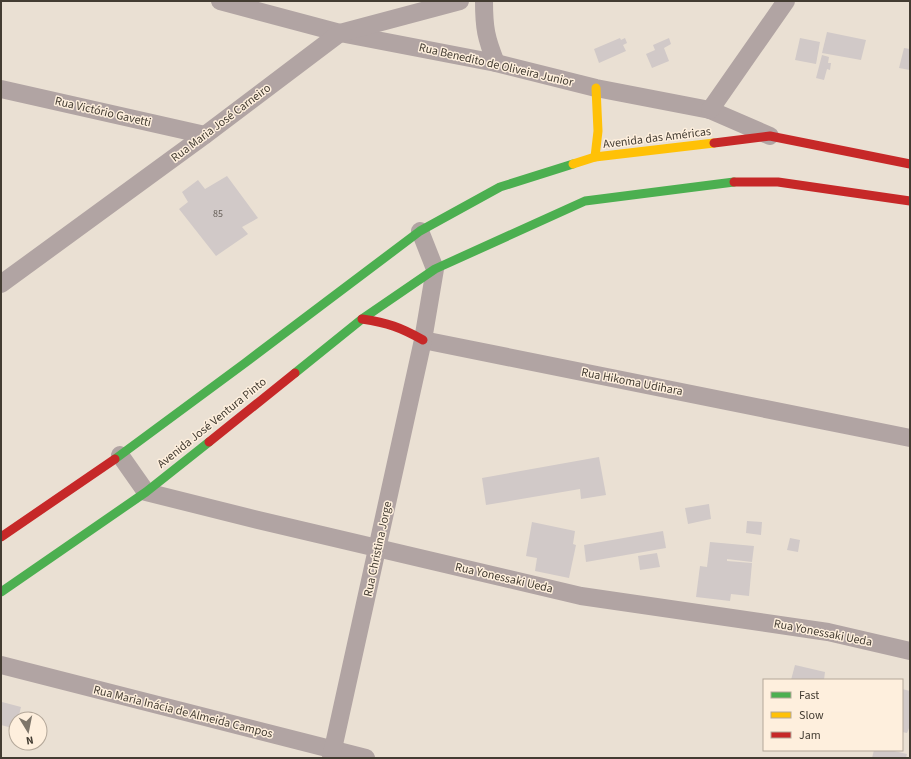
<svg xmlns="http://www.w3.org/2000/svg" width="911" height="759" viewBox="0 0 911 759" font-family="'Source Sans 3',sans-serif">
  <style>
    .building { fill: #d1c9c8 }
    .lines { fill: none; stroke-linecap: round; stroke-linejoin: round }
    .street { stroke: #b1a4a3; stroke-width: 18 }
    .fast { stroke: #4caf50; stroke-width: 9 }
    .slow { stroke: #ffc107; stroke-width: 9 }
    .jam { stroke: #c62828; stroke-width: 9 }
    .labels { text-anchor: middle; dominant-baseline: central; stroke-width: 3; stroke-linejoin: round; paint-order: stroke }
    .number-label { font-size: 10px; fill: #665f58 }
    .street-label { font-size: 12px; fill: #433c32; stroke: #feefdd }
  </style>
  <rect width="100%" height="100%" fill="#eae0d3"/>
  <g class="building">
    <polygon points="827,32 866,40 861,60 822,53"/>
    <polygon points="620,38 621,40 625,38 627,43 623,45 626,51 599,63 594,49"/>
    <polygon points="669,38 671,44 664,48 669,61 652,68 646,54 655,50 653,45"/>
    <polygon points="800,38 820,42 816,64 795,60"/>
    <polygon points="904,48 910,49 910,70 899,68"/>
    <polygon points="822,55 829,57 828,63 831,63 830,70 827,69 824,80 816,78"/>
    <polygon points="227,176 258,218 242,227 248,234 216,256 179,209 188,202 182,192 198,180 205,189"/>
    <polygon points="599,457 606,495 581,499 580,489 486,505 482,478"/>
    <polygon points="709,504 711,519 688,524 685,508"/>
    <polygon points="747,521 762,522 761,535 746,533"/>
    <polygon points="532,522 575,531 573,544 576,545 569,578 535,571 537,558 526,556"/>
    <polygon points="663,531 666,548 586,562 584,545"/>
    <polygon points="790,538 800,540 798,552 787,550"/>
    <polygon points="710,542 754,546 752,562 727,559 727,561 752,563 749,596 731,594 730,601 696,597 700,566 707,567"/>
    <polygon points="657,553 660,567 640,570 638,556"/>
    <polygon points="795,665 825,672 824,680 791,680"/>
    <polygon points="902,689 910,691 910,726 907,733 902,732"/>
    <polygon points="2,702 21,707 18,719 16,719 16,729 1,725"/>
    <polygon points="874,750 890,750 907,754 906,758 872,758"/>
  </g>
  <g class="lines">
    <g class="street">
      <polyline points="220,1 340,33 496,63 596,88 710,110 770,136"/>
      <path d="M484,1C484,28 486,38 496,63"/>
      <polyline points="1,89 205,135"/>
      <polyline points="710,110 786,1"/>
      <polyline points="420,231 435,269 423,340 910,438"/>
      <polyline points="1,284 205,135 340,33 460,1"/>
      <polyline points="120,455 146,492 258,520 581,596 828,632 910,651"/>
      <polyline points="1,665 366,758"/>
      <polyline points="331,758 423,340"/>
    </g>
    <g class="fast">
      <polyline points="295,373 362,319 435,269 585,201 734,182"/>
      <polyline points="115,459 245,363 420,231 500,187 573,164"/>
      <polyline points="1,592 146,492 209,442"/>
    </g>
    <g class="slow">
      <polyline points="595,157 598,131 596,88"/>
      <polyline points="573,164 595,157 714,143"/>
    </g>
    <g class="jam">
      <polyline points="714,143 770,136 910,164"/>
      <polyline points="734,182 778,182 910,201"/>
      <path d="M362,319C388,323 400,327 423,340"/>
      <polyline points="209,442 295,373"/>
      <polyline points="1,537 115,459"/>
    </g>
  </g>
  <g class="labels">
    <g class="number-label">
      <text x="218" y="214">85</text>
    </g>
    <g class="street-label">
      <text transform="translate(496 65) rotate(13)">Rua Benedito de Oliveira Junior</text>
      <text transform="translate(103 112) rotate(13)">Rua Victório Gavetti</text>
      <text transform="translate(221 123) rotate(-37)">Rua Maria José Carneiro</text>
      <text transform="translate(657 138) rotate(-7)">Avenida das Américas</text>
      <text transform="translate(632 382) rotate(11)">Rua Hikoma Udihara</text>
      <text transform="translate(212 423) rotate(-39)">Avenida José Ventura Pinto</text>
      <text transform="translate(378 549) rotate(-78)">Rua Christina Jorge</text>
      <text transform="translate(504 578) rotate(13)">Rua Yonessaki Ueda</text>
      <text transform="translate(823 633) rotate(11)">Rua Yonessaki Ueda</text>
      <text transform="translate(183 712) rotate(14)">Rua Maria Inácia de Almeida Campos</text>
    </g>
  </g>
  <rect width="911" height="759" fill="none" stroke="#433c32" stroke-width="4"/>
  <rect x="763" y="679" width="140" height="72" fill="#feefdd" stroke="#b3a799"/>
  <rect x="771" y="692" width="20" height="6" fill="#4caf50" stroke="#b3a799"/>
  <text x="799" y="699" font-size="12" fill="#433c32">Fast</text>
  <rect x="771" y="712" width="20" height="6" fill="#ffc107" stroke="#b3a799"/>
  <text x="799" y="719" font-size="12" fill="#433c32">Slow</text>
  <rect x="771" y="732" width="20" height="6" fill="#c62828" stroke="#b3a799"/>
  <text x="799" y="739" font-size="12" fill="#433c32">Jam</text>
  <g transform="translate(28 731) rotate(170)"><circle r="19" fill="#feefdd" stroke="#b3a799"/>
  <path d="M0-3L7 15L0 10L-7 15Z" fill="#7d756a"/>
  <text y="-6" font-size="11" font-weight="bold" text-anchor="middle" fill="#433c32">N</text>
  </g>
</svg>
